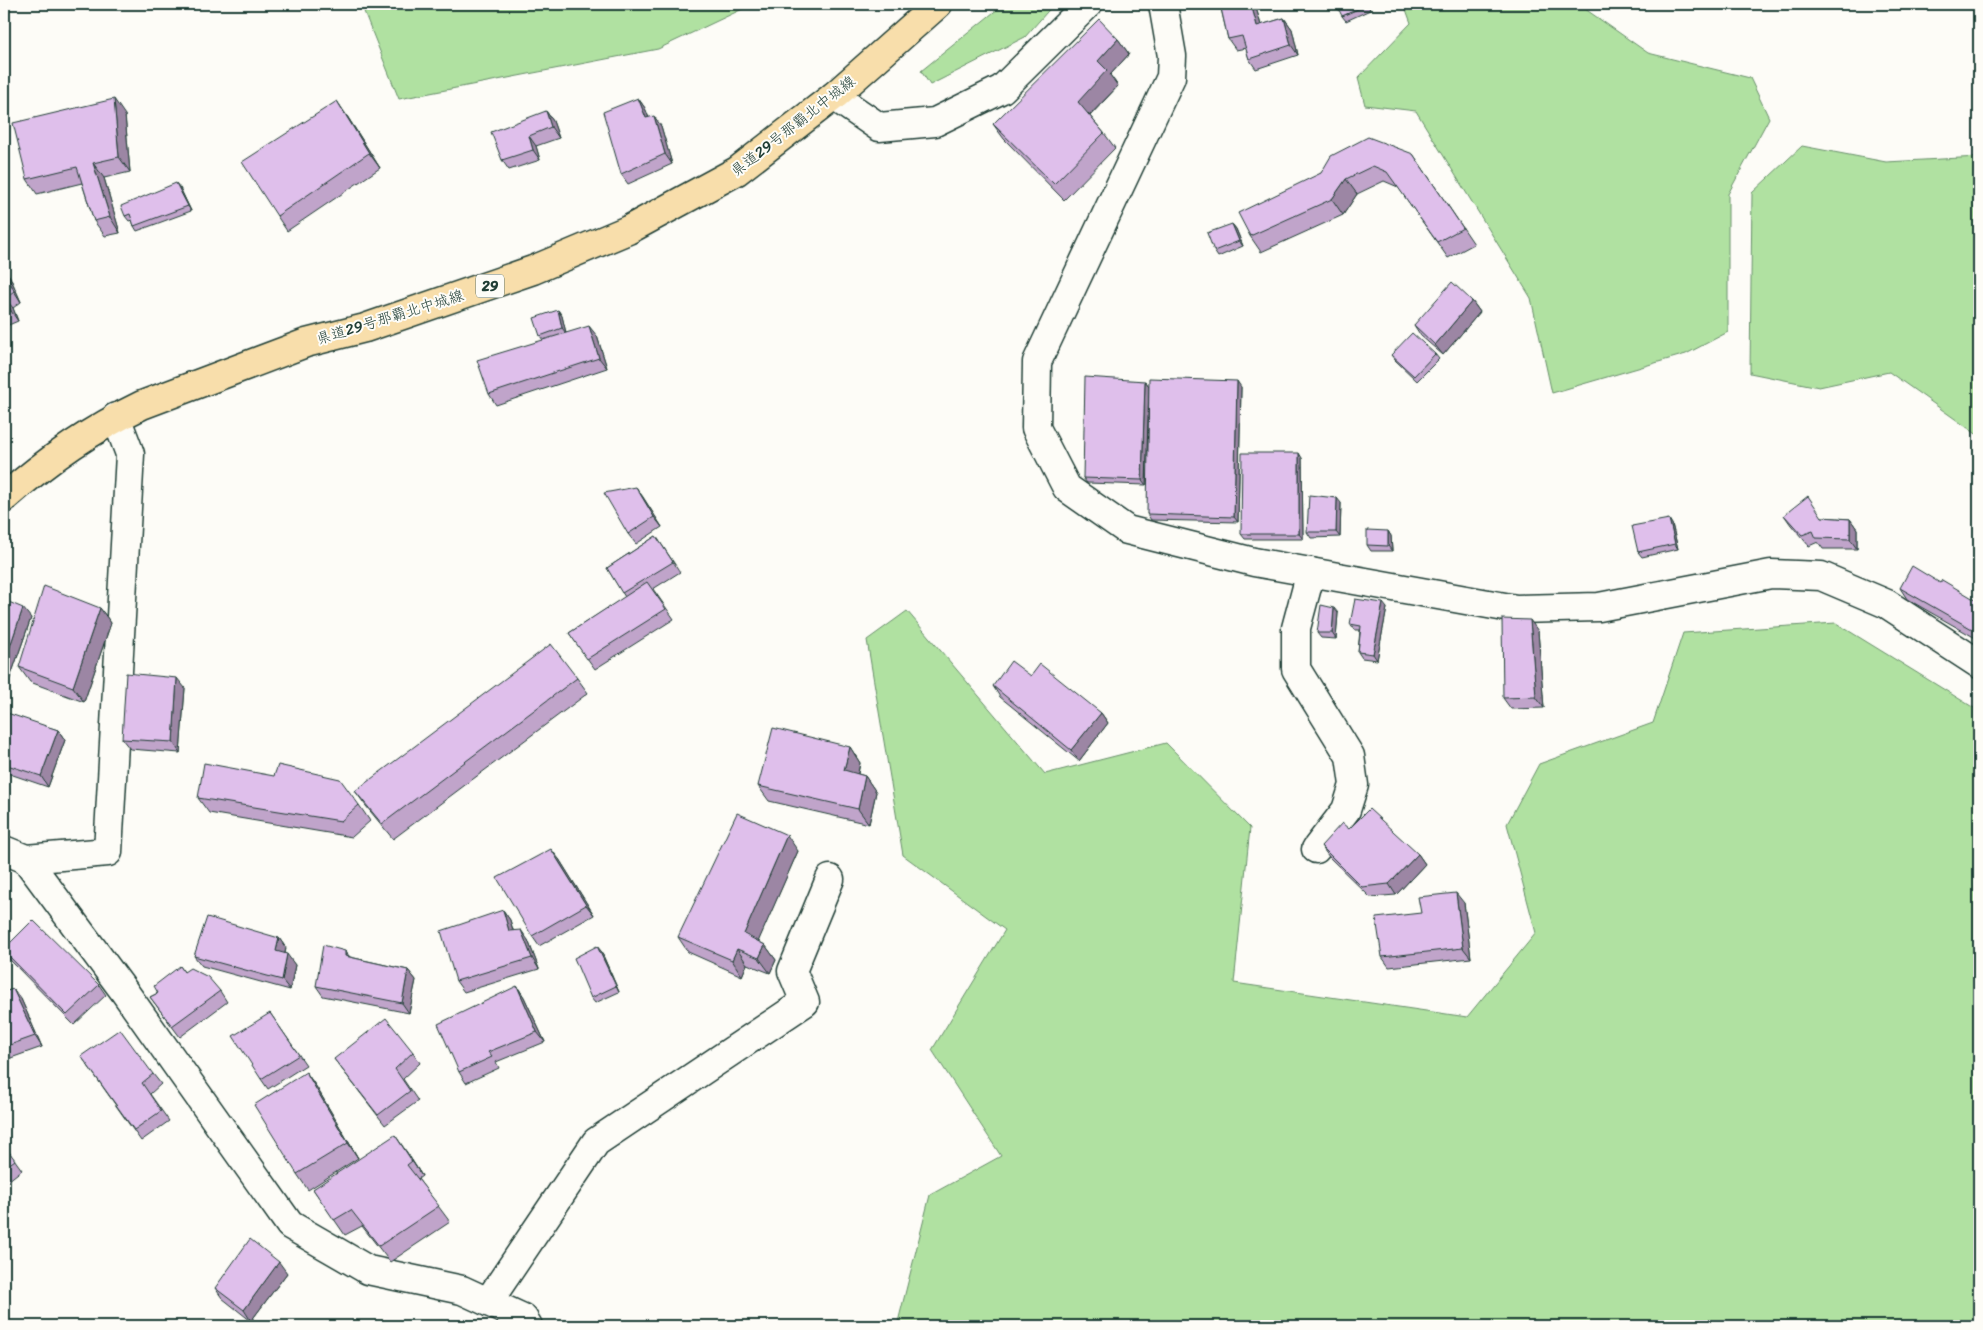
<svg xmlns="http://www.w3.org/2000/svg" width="1983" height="1330" viewBox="0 0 1983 1330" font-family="Sriracha,'Klee One',sans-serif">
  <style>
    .green { fill: #b0e1a1; stroke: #688f6a }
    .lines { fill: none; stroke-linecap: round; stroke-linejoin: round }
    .street-casing { stroke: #1f3d34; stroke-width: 31 }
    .primary-casing { stroke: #1f3d34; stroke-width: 31 }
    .street { stroke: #fdfcf7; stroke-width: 28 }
    .primary { stroke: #f8deab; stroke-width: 28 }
    .wall { fill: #c0a4ca; stroke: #1f3d34 }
    .shaded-wall { fill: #9c86a4; stroke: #1f3d34 }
    .building { fill: #dfbfeb; stroke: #1f3d34 }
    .labels { text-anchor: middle; stroke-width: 4; stroke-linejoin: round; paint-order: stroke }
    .shield { fill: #fdfcf7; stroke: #62766e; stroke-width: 1 }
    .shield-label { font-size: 14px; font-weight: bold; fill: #1f3d34 }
    .street-label { font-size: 15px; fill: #1f3d34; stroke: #fdfcf7 }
  </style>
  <rect width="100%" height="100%" fill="#fdfcf7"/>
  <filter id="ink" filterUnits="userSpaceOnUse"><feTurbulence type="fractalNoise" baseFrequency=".02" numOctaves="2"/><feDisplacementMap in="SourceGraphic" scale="10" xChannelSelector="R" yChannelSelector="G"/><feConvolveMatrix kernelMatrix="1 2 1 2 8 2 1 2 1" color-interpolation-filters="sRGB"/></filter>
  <g filter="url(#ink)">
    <g class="green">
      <polygon points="361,4 753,4 658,49 399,99"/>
      <polygon points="1004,4 1054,4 1025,37 930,85 921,71"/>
      <polygon points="1404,4 1578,4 1648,53 1750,78 1769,118 1728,194 1728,332 1686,354 1552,393 1531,298 1416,111 1365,105 1358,78 1411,23"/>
      <polygon points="1802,146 1886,162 1979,157 1979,436 1889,372 1819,387 1750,373 1752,193"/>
      <polygon points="907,611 1045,774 1166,743 1250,828 1234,983 1467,1017 1536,933 1507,824 1539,764 1653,723 1683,633 1836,623 1979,711 1979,1326 897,1326 930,1195 1001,1156 932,1050 1005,930 903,855 867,640"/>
    </g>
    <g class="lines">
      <g class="street-casing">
        <g id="street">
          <polyline points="1163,4 1172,56 1171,77 1037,362 1036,428 1067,488 1127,530 1254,562 1516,609 1599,607 1771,574 1821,576 1887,604 1979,664"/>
          <polyline points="834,96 879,127 935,122 1002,89 1088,4"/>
          <polyline points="1311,572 1296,628 1296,669 1350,756 1354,785 1346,810 1316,849"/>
          <polyline points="4,850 26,859 108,852 130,454 116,417"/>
          <polyline points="26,859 124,991 290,1225 368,1270 462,1290 523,1318 528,1326"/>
          <polyline points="488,1302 596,1142 805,1002 792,971 830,879"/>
        </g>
      </g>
      <g class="primary-casing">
        <path id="primary" d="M 4,498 C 46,461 92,429 142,405 L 306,343 L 365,328 L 533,270 L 628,230 L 737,171 L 834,96 L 938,4"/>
      </g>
      <use href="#street" class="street"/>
      <use href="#primary" class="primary"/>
    </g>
    <g class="wall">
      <polygon points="1220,4 1255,4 1261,25 1284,18 1292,29 1298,55 1256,69 1249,59 1246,48 1236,50 1228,39"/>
      <polygon points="1368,4 1370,10 1346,21 1342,16"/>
      <polygon points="1118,39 1129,54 1110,75 1118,86 1090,116 1104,133 1115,148 1064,200 1004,139 993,124"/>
      <polygon points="638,98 645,108 649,118 661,126 672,164 628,184 621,174"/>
      <polygon points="546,111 553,121 559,138 536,146 540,160 509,170 502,160"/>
      <polygon points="125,115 130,172 104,178 120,233 105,236 94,221 82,183 37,194 27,179"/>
      <polygon points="347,116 380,168 287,231 277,216"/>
      <polygon points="1413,154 1474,244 1448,258 1398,187 1384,181 1357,194 1343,215 1261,252 1250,236 1321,173"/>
      <polygon points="180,188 191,211 137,231 134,226 132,220 129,221 125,216"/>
      <polygon points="1232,224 1236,229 1243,246 1218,257 1214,251"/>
      <polygon points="4,268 10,277 21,302 13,308 18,321 4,327"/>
      <polygon points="1472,301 1480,312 1443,355 1421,336 1414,325"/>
      <polygon points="558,310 562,316 566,333 597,336 607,368 496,405 489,394 543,340 540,336"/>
      <polygon points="1435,354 1439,359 1417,381 1395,360 1391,355"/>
      <polygon points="1145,381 1149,386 1146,485 1087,483 1083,478"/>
      <polygon points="1241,387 1238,522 1151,520 1147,514"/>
      <polygon points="1302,458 1303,539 1245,539 1241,534"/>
      <polygon points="636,487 662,527 636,544 628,534"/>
      <polygon points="1341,503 1340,537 1311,538 1307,532"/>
      <polygon points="1784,515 1822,517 1850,519 1857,529 1857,549 1823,549 1818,542 1809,546 1791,525"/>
      <polygon points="1672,524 1678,549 1642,557 1638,552"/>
      <polygon points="1388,531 1391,536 1392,551 1371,551 1367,545"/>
      <polygon points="656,536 680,572 653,589 674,619 595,669 569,633 625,597 607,568"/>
      <polygon points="1940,583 1979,602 1979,640 1907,599 1900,588"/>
      <polygon points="4,600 31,618 9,681 4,679"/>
      <polygon points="100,608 111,623 84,702 30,682 19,667"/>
      <polygon points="1387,608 1377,660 1362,658 1358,652 1360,630 1354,630 1350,624"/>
      <polygon points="1338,613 1336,639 1321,638 1317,633"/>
      <polygon points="1538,631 1544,708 1511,709 1503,698"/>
      <polygon points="1031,676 1101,713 1108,723 1079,761 1000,697 993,686"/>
      <polygon points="577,678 588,693 393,839 366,806 355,791"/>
      <polygon points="185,688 180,753 130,749 122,739"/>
      <polygon points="4,714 58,730 65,740 48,787 4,772"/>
      <polygon points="850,747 860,763 858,774 865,776 876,792 869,824 769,801 758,786"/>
      <polygon points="198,798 359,805 370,821 352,837 209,813"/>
      <polygon points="1349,829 1418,854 1425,864 1396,895 1370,897 1329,857 1321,846"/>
      <polygon points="798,851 758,941 765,945 776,960 770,973 747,964 742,976 688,952 678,937"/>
      <polygon points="559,859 594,915 539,946 532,936"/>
      <polygon points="1464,903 1471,958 1389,967 1382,957"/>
      <polygon points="503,910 510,920 513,930 528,940 539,969 464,992 456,981"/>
      <polygon points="279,938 286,948 285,954 295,965 290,990 202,966 194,956"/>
      <polygon points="4,951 99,985 106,995 74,1025 10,960"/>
      <polygon points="345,951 350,957 408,970 416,980 409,1013 323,996 316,986"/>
      <polygon points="601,951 619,992 595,1003 591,998"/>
      <polygon points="180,966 184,972 220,991 227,1002 180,1037 150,997 158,993"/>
      <polygon points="517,986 524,997 545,1042 496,1062 499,1068 466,1083 459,1072"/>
      <polygon points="13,989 21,999 42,1047 8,1059 4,1054 4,992"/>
      <polygon points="270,1013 306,1065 268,1089 261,1079"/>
      <polygon points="413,1052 420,1063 403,1079 418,1101 385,1125 334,1059"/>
      <polygon points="81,1056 153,1074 161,1084 150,1094 169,1121 141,1141"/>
      <polygon points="306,1072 317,1088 358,1158 308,1190 297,1174"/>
      <polygon points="4,1145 22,1170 4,1184"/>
      <polygon points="406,1151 422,1176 418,1179 450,1222 390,1262 362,1226 345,1235 313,1189"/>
      <polygon points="287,1273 251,1321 222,1298 215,1288"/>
    </g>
    <g class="shaded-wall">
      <polygon points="1251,4 1255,4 1264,36 1257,26"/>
      <polygon points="1284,18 1292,29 1298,55 1291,45"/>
      <polygon points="1118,39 1129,54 1110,75 1118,86 1088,117 1078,102 1098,61"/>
      <polygon points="638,98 645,108 653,129 646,118"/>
      <polygon points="114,99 125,115 130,172 119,157"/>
      <polygon points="337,101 347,116 380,168 369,153"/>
      <polygon points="546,111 553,121 559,138 551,127"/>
      <polygon points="654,116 661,126 672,164 665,154"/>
      <polygon points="529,136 536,146 540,160 533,150"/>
      <polygon points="93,163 104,178 120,233 110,217"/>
      <polygon points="1346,179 1357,194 1343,215 1332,199"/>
      <polygon points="176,183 180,188 191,211 188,206"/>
      <polygon points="1232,224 1236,229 1243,246 1239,241"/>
      <polygon points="4,268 10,277 21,302 14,291"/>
      <polygon points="5,298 13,308 18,321 11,311"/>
      <polygon points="1472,301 1480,312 1443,355 1435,345"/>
      <polygon points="558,310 562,316 566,333 562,328"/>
      <polygon points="589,326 597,336 607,368 599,358"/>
      <polygon points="1145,381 1149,386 1146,485 1142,480"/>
      <polygon points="1237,381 1241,387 1238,522 1234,517"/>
      <polygon points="1299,453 1302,458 1303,539 1299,534"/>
      <polygon points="636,487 643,497 662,527 654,517"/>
      <polygon points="1337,498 1341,503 1340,537 1336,532"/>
      <polygon points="1669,519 1672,524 1678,549 1675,544"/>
      <polygon points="1850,519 1857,529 1857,549 1850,539"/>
      <polygon points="1388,531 1391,536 1392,551 1388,546"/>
      <polygon points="1383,603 1387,608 1377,660 1373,654"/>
      <polygon points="23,608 31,618 9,681 4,673 4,664"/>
      <polygon points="100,608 111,623 84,702 73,687"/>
      <polygon points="1334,608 1338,613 1336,639 1332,633"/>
      <polygon points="1530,620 1538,631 1544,708 1536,697"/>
      <polygon points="177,678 185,688 180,753 173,742"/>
      <polygon points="1101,713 1108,723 1079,761 1071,750"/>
      <polygon points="58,730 65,740 48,787 41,776"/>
      <polygon points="850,747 860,763 855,786 844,770"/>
      <polygon points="865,776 876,792 869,824 858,809"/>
      <polygon points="787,835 798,851 755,949 744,934"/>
      <polygon points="551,849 559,859 594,915 586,905"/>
      <polygon points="1418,854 1425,864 1396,895 1389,884"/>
      <polygon points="1456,893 1464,903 1471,958 1463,948"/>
      <polygon points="503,910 510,920 516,941 509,931"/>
      <polygon points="521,930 528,940 539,969 532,958"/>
      <polygon points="279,938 286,948 283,962 276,951"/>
      <polygon points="765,945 776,960 770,973 759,958"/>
      <polygon points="597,946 601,951 619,992 616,986"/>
      <polygon points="737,949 747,964 742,976 732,960"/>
      <polygon points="345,951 352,961 345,956"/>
      <polygon points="287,954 295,965 290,990 282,980"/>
      <polygon points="408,970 416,980 409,1013 402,1003"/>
      <polygon points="517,986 524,997 545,1042 537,1032"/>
      <polygon points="13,989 21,999 42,1047 35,1036"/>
      <polygon points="306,1072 317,1088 358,1158 348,1143"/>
      <polygon points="395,1135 406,1151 422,1176 412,1161"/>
      <polygon points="279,1262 287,1273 251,1321 244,1310"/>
    </g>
    <g class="building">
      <polygon points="1220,4 1251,4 1257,26 1284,18 1291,45 1249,59 1242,36 1228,39"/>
      <polygon points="1336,4 1366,4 1367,5 1342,16"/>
      <polygon points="1099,19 1118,39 1098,61 1107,70 1078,102 1104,133 1054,184 993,124"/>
      <polygon points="638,98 646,118 654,116 665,154 621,174 603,112"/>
      <polygon points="114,99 119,157 93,163 110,217 94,221 77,167 27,179 13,123"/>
      <polygon points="337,101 369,153 277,216 242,162"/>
      <polygon points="546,111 551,127 529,136 533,150 502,160 491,132"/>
      <polygon points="1368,137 1413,154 1463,228 1437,242 1387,172 1373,166 1346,179 1332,199 1250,236 1238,213 1321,173 1331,156"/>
      <polygon points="176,183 188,206 134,226 130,214 125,216 121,206"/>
      <polygon points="1232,224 1239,241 1214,251 1207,233"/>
      <polygon points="4,269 14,291 5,298 11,311 4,314"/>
      <polygon points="1452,282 1472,301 1435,345 1414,325"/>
      <polygon points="558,310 562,328 540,336 534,318"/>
      <polygon points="589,326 599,358 489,394 477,360"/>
      <polygon points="1412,333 1435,354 1414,376 1391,355"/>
      <polygon points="1085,377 1145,381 1142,480 1083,478"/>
      <polygon points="1149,378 1237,381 1234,517 1147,514"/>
      <polygon points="1242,453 1299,453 1299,534 1241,534"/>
      <polygon points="636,487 654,517 628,534 604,493"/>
      <polygon points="1309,495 1337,498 1336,532 1307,532"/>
      <polygon points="1808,496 1822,517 1850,519 1850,539 1816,538 1813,531 1802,535 1784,515"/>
      <polygon points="1669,519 1675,544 1638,552 1632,526"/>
      <polygon points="1367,530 1388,531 1388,546 1367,545"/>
      <polygon points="656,536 673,562 622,593 607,568"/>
      <polygon points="1912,566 1940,583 1942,580 1979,602 1979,633 1900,588"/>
      <polygon points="647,582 666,609 587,659 569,633"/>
      <polygon points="44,586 100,608 73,687 19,667"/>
      <polygon points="1355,599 1383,603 1373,654 1358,652 1361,626 1350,624"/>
      <polygon points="4,600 23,608 4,664"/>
      <polygon points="1321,605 1334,608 1332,633 1317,633"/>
      <polygon points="1502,619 1530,620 1536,697 1503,698"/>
      <polygon points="551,644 577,678 382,824 355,791"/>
      <polygon points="1011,661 1031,676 1040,664 1101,713 1071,750 993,686"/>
      <polygon points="126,673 177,678 173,742 122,739"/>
      <polygon points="4,712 58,730 41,776 4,764"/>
      <polygon points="773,728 850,747 844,770 865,776 858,809 758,786"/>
      <polygon points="204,763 274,776 278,765 340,779 359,805 341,821 198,798"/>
      <polygon points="1369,809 1418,854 1389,884 1362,887 1321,846 1342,823 1349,829"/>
      <polygon points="737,813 787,835 744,934 765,945 759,958 737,949 732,960 678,937"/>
      <polygon points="551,849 586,905 532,936 497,878"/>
      <polygon points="1456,893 1463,948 1382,957 1376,918 1421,913 1418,897"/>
      <polygon points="503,910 509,931 521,930 532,958 456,981 441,931"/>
      <polygon points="207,917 279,938 276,951 287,954 282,980 194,956"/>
      <polygon points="33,920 99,985 67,1015 4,951 4,949"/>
      <polygon points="323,945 345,951 345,956 408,970 402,1003 316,986"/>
      <polygon points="597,946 616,986 591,998 574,958"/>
      <polygon points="180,966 184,972 190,968 208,977 220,991 172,1026 150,997 158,993 154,986"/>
      <polygon points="517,986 537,1032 488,1052 492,1057 459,1072 438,1024"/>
      <polygon points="13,989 35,1036 4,1047 4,992"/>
      <polygon points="270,1013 299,1055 261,1079 233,1036"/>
      <polygon points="386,1018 413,1052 395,1069 410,1091 378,1115 334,1059"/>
      <polygon points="120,1029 153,1074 142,1083 161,1111 134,1130 81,1056"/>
      <polygon points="306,1072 348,1143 297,1174 254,1105"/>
      <polygon points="395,1135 412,1161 407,1165 439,1206 379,1246 351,1210 334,1220 313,1189"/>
      <polygon points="4,1145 15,1160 4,1168"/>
      <polygon points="250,1239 279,1262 244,1310 215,1288"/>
    </g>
  </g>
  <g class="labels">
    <rect class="shield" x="476" y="274.5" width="28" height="23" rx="4"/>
    <g class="shield-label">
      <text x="490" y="291">29</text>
    </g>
    <g class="street-label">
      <text transform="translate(793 126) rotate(-38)" y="5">県道29号那覇北中城線</text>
      <text transform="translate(390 317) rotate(-17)" y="5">県道29号那覇北中城線</text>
    </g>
  </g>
  <rect width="1983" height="1330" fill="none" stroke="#fdfcf7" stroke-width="20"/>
  <rect x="10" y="10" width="1963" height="1310" fill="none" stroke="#1f3d34" stroke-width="2" filter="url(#ink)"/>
</svg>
